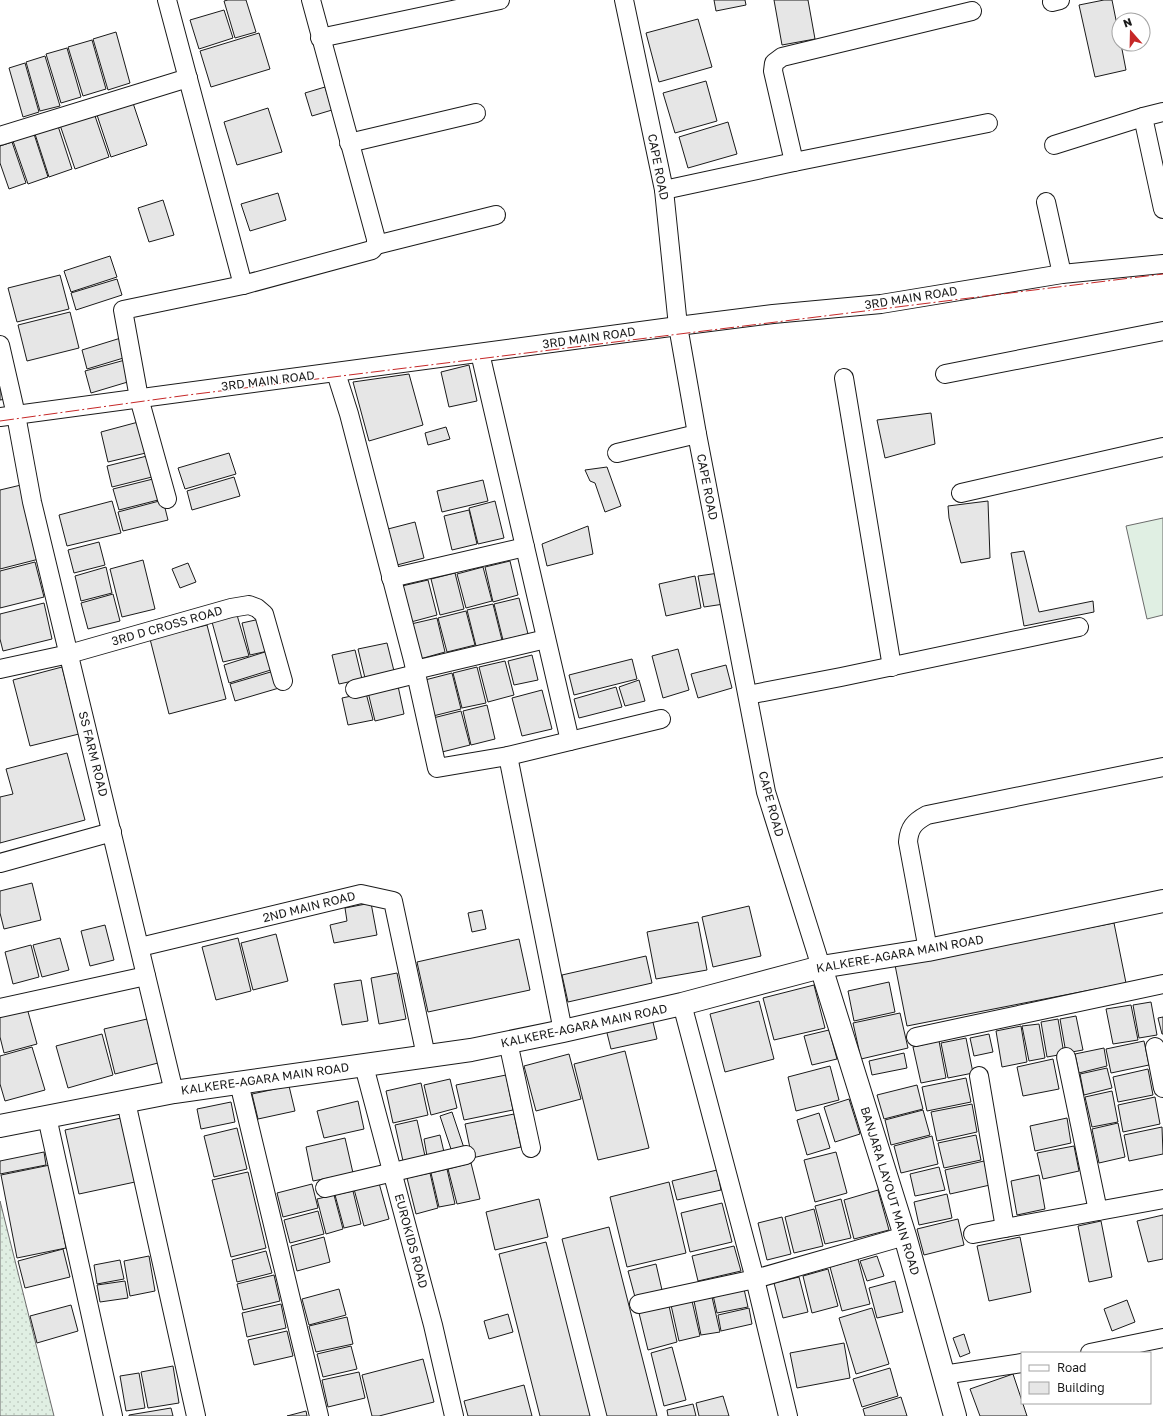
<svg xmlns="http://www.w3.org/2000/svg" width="1163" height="1416" viewBox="0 0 1163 1416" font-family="'Golos Text',sans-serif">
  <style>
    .grass { fill: url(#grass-dots); stroke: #6a6a6a }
    .pitch { fill: #e0efe3; stroke: #6a6a6a }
    .building { fill: #e6e6e6; stroke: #1a1a1a }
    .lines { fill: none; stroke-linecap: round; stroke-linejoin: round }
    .street-casing { stroke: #1a1a1a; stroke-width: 20 }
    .secondary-casing { stroke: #1a1a1a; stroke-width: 24 }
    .street { stroke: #fff; stroke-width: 18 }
    .secondary { stroke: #fff; stroke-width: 22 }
    .power { stroke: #c62828; stroke-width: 1; stroke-dasharray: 14 3 2 3; stroke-linecap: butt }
    .labels { text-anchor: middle; stroke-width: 3; stroke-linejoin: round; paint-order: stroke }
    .street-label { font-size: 12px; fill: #1a1a1a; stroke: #fff }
  </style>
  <defs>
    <pattern id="grass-dots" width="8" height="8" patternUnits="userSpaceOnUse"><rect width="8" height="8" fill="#e0efe3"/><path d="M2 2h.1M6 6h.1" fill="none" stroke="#c0ccc2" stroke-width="1.8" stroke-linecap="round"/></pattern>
  </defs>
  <rect width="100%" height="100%" fill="#fff"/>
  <polygon class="grass" points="0,1201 54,1416 0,1416"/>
  <polygon class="pitch" points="1163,518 1163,615 1147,619 1126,526"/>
  <g class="building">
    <polygon points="228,0 246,0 256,32 235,38 224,1"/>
    <polygon points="714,0 745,0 746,5 716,11"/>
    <polygon points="774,0 808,0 815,39 782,45"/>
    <polygon points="1104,0 1112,0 1119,35 1119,44 1121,44 1126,70 1095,77 1079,5"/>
    <polygon points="224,10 233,38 199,49 190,20"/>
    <polygon points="698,19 712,67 659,82 646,33"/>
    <polygon points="116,32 130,83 108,90 93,39"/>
    <polygon points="259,33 270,69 211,87 200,51"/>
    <polygon points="92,40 106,89 83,96 68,47"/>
    <polygon points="67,48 81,97 61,103 46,54"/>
    <polygon points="45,56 60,106 40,111 26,62"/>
    <polygon points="25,63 39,112 23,117 9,68"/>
    <polygon points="706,81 717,121 675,133 663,93"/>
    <polygon points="325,87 332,110 312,116 305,93"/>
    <polygon points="132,100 147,145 111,157 96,112"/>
    <polygon points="268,108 282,152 237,165 224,122"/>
    <polygon points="94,113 109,157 75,169 60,125"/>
    <polygon points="728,122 737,154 688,168 679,137"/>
    <polygon points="58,126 72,169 49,177 35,134"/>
    <polygon points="34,134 48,177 28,184 13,141"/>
    <polygon points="12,142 26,183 9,189 0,163 0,146"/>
    <polygon points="278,193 286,220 250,231 241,204"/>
    <polygon points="163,200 174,235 149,242 138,208"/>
    <polygon points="110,256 117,277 71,292 64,271"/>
    <polygon points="60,275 69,309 17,322 8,288"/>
    <polygon points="117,279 122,295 76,310 71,293"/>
    <polygon points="70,312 79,348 27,361 18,325"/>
    <polygon points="124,337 130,356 87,369 82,350"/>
    <polygon points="125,360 131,381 91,393 85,371"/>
    <polygon points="469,365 477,401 449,407 441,372"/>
    <polygon points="409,374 423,425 369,441 353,382"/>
    <polygon points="0,376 6,399 0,400"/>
    <polygon points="931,413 935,444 885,458 877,420"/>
    <polygon points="142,421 150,452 108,462 101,432"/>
    <polygon points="446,427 450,439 428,445 425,433"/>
    <polygon points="229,453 236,474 185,489 178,468"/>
    <polygon points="151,455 156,476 112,487 107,466"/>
    <polygon points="607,467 621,506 605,512 595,483 590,481 585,470"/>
    <polygon points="234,477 240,496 192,510 187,491"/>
    <polygon points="157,478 162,499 119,510 113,489"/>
    <polygon points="483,480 488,501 442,512 437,491"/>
    <polygon points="21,485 39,559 0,569 0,490"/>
    <polygon points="163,500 168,520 123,531 118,512"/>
    <polygon points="112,501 121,533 67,546 59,515"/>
    <polygon points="495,501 504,538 478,544 469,508"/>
    <polygon points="988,501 990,558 961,563 949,518 948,506"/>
    <polygon points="469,510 477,544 452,550 444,516"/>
    <polygon points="415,522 424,558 397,565 388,529"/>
    <polygon points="588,526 593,554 547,566 542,544"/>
    <polygon points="99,542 105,565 74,573 68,550"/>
    <polygon points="1024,551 1039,612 1093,601 1094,612 1024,626 1011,553"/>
    <polygon points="143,560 155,609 122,617 110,569"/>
    <polygon points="510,561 518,595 493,602 485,567"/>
    <polygon points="35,562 44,597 0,608 0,571"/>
    <polygon points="188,563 196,582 180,588 172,569"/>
    <polygon points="106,567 112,593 81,601 75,576"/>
    <polygon points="483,567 492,601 466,608 457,574"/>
    <polygon points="455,573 464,609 440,615 431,579"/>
    <polygon points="719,573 724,604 704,607 698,576"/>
    <polygon points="695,576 701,608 666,616 659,584"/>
    <polygon points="428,580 437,615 411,622 402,586"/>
    <polygon points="113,594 120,621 88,629 81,603"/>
    <polygon points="519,598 528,634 503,640 494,604"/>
    <polygon points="44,603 52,639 3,651 0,639 0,614"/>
    <polygon points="493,604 502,640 476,646 467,610"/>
    <polygon points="466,611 475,645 447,652 438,618"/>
    <polygon points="237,615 249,656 223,662 212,622"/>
    <polygon points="437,618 445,652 420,659 411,624"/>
    <polygon points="260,619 268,651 250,655 242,623"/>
    <polygon points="207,625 226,699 169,714 150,639"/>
    <polygon points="387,643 394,671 365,678 358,649"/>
    <polygon points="678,649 689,690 663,698 652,656"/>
    <polygon points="355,650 362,679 339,684 332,655"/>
    <polygon points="268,651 274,669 229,683 224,665"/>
    <polygon points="532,655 538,680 514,685 508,661"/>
    <polygon points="632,659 637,679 574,695 569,675"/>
    <polygon points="505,661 514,695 488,702 479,667"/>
    <polygon points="726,665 732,688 698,698 691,674"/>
    <polygon points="62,667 79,734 30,746 13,680"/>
    <polygon points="477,667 486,703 462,708 453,673"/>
    <polygon points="274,671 279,688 235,701 230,684"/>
    <polygon points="452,673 461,709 433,716 425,680"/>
    <polygon points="639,680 645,701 625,706 619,687"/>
    <polygon points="398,686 404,714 375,721 368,692"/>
    <polygon points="616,687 622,707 579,718 574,699"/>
    <polygon points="542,690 552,729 522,736 512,698"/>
    <polygon points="366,693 373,720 348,725 342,698"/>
    <polygon points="487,705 495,739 471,745 463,711"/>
    <polygon points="461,711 470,745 442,752 433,718"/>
    <polygon points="67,753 85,820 0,843 0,797 13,794 6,769"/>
    <polygon points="32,883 41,920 4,929 0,913 0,891"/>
    <polygon points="371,903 377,935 334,943 330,925 347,921 345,908"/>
    <polygon points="749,906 761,956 713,967 702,917"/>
    <polygon points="482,910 486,929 472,932 468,913"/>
    <polygon points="698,922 707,970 656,979 647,932"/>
    <polygon points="1114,923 1126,983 907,1026 895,965"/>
    <polygon points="105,925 114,960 90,966 81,931"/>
    <polygon points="276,934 288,981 253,990 241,943"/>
    <polygon points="60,938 69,970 42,977 33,945"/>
    <polygon points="238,938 251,991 216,1000 202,947"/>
    <polygon points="519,939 530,990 428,1012 417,962"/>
    <polygon points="31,945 39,977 13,984 5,952"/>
    <polygon points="646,956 652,983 568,1002 562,975"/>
    <polygon points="397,973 406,1019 379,1024 371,978"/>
    <polygon points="361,980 368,1021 342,1025 334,984"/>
    <polygon points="889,982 895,1012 854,1021 848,991"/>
    <polygon points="814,985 825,1028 774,1040 763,998"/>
    <polygon points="759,1001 774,1059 725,1072 710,1014"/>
    <polygon points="1151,1002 1157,1035 1139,1038 1133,1005"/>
    <polygon points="1131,1005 1138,1040 1113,1044 1106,1009"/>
    <polygon points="27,1008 37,1044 4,1053 0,1037 0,1016"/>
    <polygon points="900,1013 908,1048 861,1059 853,1023"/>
    <polygon points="1076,1016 1083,1050 1066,1053 1060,1019"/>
    <polygon points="1163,1017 1163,1034 1162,1034 1158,1018"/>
    <polygon points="652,1018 657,1039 611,1049 606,1029"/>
    <polygon points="147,1019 158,1063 115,1074 104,1029"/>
    <polygon points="1058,1019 1064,1054 1047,1057 1041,1022"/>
    <polygon points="1039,1024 1045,1058 1029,1061 1022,1026"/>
    <polygon points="1021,1026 1027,1062 1002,1067 996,1031"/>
    <polygon points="829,1030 837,1059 812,1065 804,1036"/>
    <polygon points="102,1034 113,1075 68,1088 56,1046"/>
    <polygon points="989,1034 993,1052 974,1056 970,1038"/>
    <polygon points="966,1038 973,1073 948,1078 941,1043"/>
    <polygon points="939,1041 946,1078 921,1083 913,1047"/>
    <polygon points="1144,1041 1149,1065 1111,1073 1106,1049"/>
    <polygon points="32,1047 45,1090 5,1101 0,1084 0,1056"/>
    <polygon points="1104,1048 1107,1066 1079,1073 1075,1054"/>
    <polygon points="625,1051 649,1148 598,1160 574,1064"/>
    <polygon points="904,1053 907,1068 872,1075 869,1061"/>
    <polygon points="569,1054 581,1099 536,1111 524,1066"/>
    <polygon points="1053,1059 1059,1089 1023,1096 1017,1067"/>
    <polygon points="830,1066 839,1100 796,1111 788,1077"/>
    <polygon points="1107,1068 1112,1088 1084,1095 1080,1074"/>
    <polygon points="1148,1069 1153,1095 1118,1102 1113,1077"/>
    <polygon points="506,1075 513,1110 464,1120 456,1085"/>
    <polygon points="966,1078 971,1102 927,1111 922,1087"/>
    <polygon points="450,1079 457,1108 431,1115 424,1085"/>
    <polygon points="421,1083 428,1115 393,1123 386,1091"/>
    <polygon points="917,1085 923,1109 884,1119 877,1095"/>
    <polygon points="289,1086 295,1111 258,1119 252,1094"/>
    <polygon points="1112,1091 1118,1122 1092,1127 1085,1097"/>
    <polygon points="1155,1097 1160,1124 1123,1132 1118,1105"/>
    <polygon points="849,1099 860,1134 835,1142 824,1107"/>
    <polygon points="358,1101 364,1129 324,1138 317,1111"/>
    <polygon points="231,1102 235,1122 201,1129 197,1109"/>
    <polygon points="972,1104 977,1132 937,1141 931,1112"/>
    <polygon points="923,1110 930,1135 891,1145 885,1120"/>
    <polygon points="452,1112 464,1148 452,1152 440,1116"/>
    <polygon points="819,1113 830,1148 807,1155 797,1120"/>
    <polygon points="514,1114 521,1147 472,1158 465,1124"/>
    <polygon points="121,1118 135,1182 79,1194 65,1130"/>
    <polygon points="1067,1118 1071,1143 1035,1151 1030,1126"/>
    <polygon points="417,1120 425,1156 403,1161 395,1125"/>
    <polygon points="1118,1123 1125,1157 1099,1163 1092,1129"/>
    <polygon points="1162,1127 1163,1154 1129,1161 1124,1135"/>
    <polygon points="237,1128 247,1169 214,1177 204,1136"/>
    <polygon points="440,1135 444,1152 427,1156 424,1139"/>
    <polygon points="976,1135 981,1160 944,1168 938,1143"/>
    <polygon points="932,1136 938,1164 901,1173 894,1146"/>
    <polygon points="345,1138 353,1173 313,1181 306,1147"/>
    <polygon points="1074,1146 1079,1171 1043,1179 1037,1153"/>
    <polygon points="44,1152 46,1165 0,1174 0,1161"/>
    <polygon points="836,1152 847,1193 815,1202 804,1160"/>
    <polygon points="984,1161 990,1185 950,1194 945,1170"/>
    <polygon points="471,1163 480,1199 457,1204 448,1169"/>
    <polygon points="50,1165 66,1248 17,1258 1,1175"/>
    <polygon points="939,1167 945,1190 915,1196 910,1174"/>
    <polygon points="447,1169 455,1204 439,1207 431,1173"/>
    <polygon points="717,1170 721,1190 677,1200 672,1181"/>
    <polygon points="248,1172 266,1248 231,1257 212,1180"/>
    <polygon points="430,1173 438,1208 416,1214 407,1178"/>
    <polygon points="1039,1175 1045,1209 1017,1215 1011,1181"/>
    <polygon points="669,1182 686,1253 627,1267 610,1197"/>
    <polygon points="379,1183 389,1219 364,1226 354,1189"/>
    <polygon points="312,1184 318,1208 283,1217 277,1193"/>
    <polygon points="878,1190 889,1230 854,1239 844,1200"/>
    <polygon points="353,1191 361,1224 344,1228 335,1195"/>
    <polygon points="947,1194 952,1218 919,1225 914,1202"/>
    <polygon points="334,1195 343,1229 326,1234 317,1199"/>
    <polygon points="539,1199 548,1237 495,1250 486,1212"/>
    <polygon points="841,1199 851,1238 825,1244 815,1206"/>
    <polygon points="722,1203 732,1242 690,1252 681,1213"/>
    <polygon points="814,1209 823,1246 794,1253 785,1217"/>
    <polygon points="318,1211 324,1234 290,1243 284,1220"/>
    <polygon points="1163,1215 1163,1259 1148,1262 1137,1221"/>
    <polygon points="782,1217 791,1254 767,1260 758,1223"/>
    <polygon points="958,1219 964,1245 924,1255 917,1229"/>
    <polygon points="1101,1221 1112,1277 1089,1282 1078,1226"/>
    <polygon points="609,1227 657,1416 607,1416 562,1239"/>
    <polygon points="324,1237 330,1262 297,1271 291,1246"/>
    <polygon points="1020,1237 1031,1292 989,1301 977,1246"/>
    <polygon points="546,1242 590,1416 540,1416 499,1254"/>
    <polygon points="734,1246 741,1271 698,1281 692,1256"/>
    <polygon points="63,1249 70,1277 25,1288 18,1261"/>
    <polygon points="266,1251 272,1273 237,1282 232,1260"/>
    <polygon points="149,1256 155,1291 130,1296 124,1261"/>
    <polygon points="877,1256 884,1276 867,1281 860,1261"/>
    <polygon points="858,1259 870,1304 842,1311 830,1267"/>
    <polygon points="120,1260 124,1279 97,1284 94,1265"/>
    <polygon points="656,1264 662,1290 635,1297 628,1271"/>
    <polygon points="828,1269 838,1306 812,1313 803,1276"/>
    <polygon points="274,1275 280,1301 243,1310 237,1284"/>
    <polygon points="799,1277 808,1312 783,1318 774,1283"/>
    <polygon points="125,1281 128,1298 100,1302 97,1285"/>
    <polygon points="895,1281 903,1312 877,1318 869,1288"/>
    <polygon points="339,1289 346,1315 309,1325 302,1299"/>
    <polygon points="744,1289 748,1307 717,1313 713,1295"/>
    <polygon points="712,1297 720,1332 701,1335 694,1301"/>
    <polygon points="1127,1300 1135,1322 1112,1331 1104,1309"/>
    <polygon points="692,1301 700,1336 679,1341 671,1305"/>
    <polygon points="281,1304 286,1328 247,1337 242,1313"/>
    <polygon points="71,1305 78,1331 37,1343 30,1316"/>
    <polygon points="669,1306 677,1342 648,1350 639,1313"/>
    <polygon points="749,1308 752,1324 721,1331 718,1315"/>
    <polygon points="872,1308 889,1364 856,1374 839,1318"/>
    <polygon points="508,1314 513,1332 489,1339 484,1321"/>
    <polygon points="347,1317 353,1344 316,1352 309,1326"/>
    <polygon points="287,1331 293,1356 254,1365 248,1340"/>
    <polygon points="964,1334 970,1353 960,1357 953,1338"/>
    <polygon points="844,1343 850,1378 797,1388 790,1353"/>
    <polygon points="351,1346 357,1369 323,1377 317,1354"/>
    <polygon points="672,1347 686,1400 664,1406 651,1353"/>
    <polygon points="423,1359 434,1402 379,1416 372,1416 362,1375"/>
    <polygon points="173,1366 179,1403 148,1408 141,1372"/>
    <polygon points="890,1368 898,1396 862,1407 853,1379"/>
    <polygon points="359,1372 365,1398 328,1407 322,1380"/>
    <polygon points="139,1373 145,1408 126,1411 120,1376"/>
    <polygon points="1013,1374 1027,1416 980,1416 970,1389"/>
    <polygon points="524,1385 532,1416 468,1416 464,1401"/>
    <polygon points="723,1396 729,1416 699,1416 696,1403"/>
    <polygon points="901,1397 907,1416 865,1416 863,1409"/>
    <polygon points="693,1404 696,1416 668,1416 667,1410"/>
    <polygon points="171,1408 173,1416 129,1416 129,1415"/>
    <polygon points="306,1411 307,1416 287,1416"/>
  </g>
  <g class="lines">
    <g class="street-casing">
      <g id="street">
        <polyline points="167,0 243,285"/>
        <polyline points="624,0 664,190 678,326 697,434 766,792 821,967"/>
        <polyline points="1052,2 1060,0"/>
        <polyline points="320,38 500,0"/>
        <polyline points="1163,112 1143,117 1163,209"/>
        <polyline points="0,136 188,78"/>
        <polyline points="349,143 476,113"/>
        <polyline points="1054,145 1143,117"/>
        <polyline points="794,162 988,123"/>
        <polyline points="664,190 794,162 773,71 774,63 782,57 972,11"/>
        <polyline points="1046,202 1062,274"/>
        <polyline points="376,245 496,215"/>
        <polyline points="0,345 16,415 32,502 174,1092"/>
        <polyline points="480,353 570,741"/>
        <polyline points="336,373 349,414 413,660 437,768 508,756"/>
        <polyline points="945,374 1163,331"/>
        <polyline points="844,378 892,667"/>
        <polyline points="0,417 678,326 773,314 881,304 1062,274 1163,264"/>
        <polyline points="617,453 697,434"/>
        <polyline points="961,493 1163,447"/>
        <polyline points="167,499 139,398 123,310 243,285 372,250 376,245 376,239 311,0"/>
        <polyline points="391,578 525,547"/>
        <polyline points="0,669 69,654 231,608 249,605 257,608 264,614 283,681"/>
        <polyline points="415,670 546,639"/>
        <polyline points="355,689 416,674"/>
        <polyline points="748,695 841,677 1079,627"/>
        <polyline points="0,863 112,832"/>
        <polyline points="140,947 361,894 393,901 426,1056"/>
        <path d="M 928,950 L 908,842 C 909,828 914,822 927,815 L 1163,767"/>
        <polyline points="682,1004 755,1279 788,1416"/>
        <polyline points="0,1008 146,976"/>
        <polyline points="563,1031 508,756 661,719"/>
        <polyline points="916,1037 1163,984"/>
        <polyline points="508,1042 531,1148"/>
        <polyline points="1155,1047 1163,1088"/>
        <polyline points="1066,1057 1098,1211"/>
        <polyline points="364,1066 433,1325 454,1416"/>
        <polyline points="979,1076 1005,1228 1163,1199"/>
        <polyline points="239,1083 319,1416"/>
        <polyline points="126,1102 196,1416"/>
        <polyline points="47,1117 113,1416"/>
        <polyline points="325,1188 466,1155"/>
        <polyline points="973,1234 1005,1228"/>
        <polyline points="639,1304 755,1279 905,1236"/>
        <polyline points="1090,1353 1163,1338"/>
        <polyline points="943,1375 1022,1363"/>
      </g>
    </g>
    <g class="secondary-casing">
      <g id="secondary">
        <polyline points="821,967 905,1236 955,1416"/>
        <polyline points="0,1126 174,1092 471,1050 563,1031 682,1004 821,967 928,950 1163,901"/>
      </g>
    </g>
    <use href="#street" class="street"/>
    <use href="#secondary" class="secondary"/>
    <polyline class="power" points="0,421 188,395 1163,274"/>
  </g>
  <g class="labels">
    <g class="street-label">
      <text transform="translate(658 167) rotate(79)" y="4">CAPE ROAD</text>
      <text transform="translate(911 298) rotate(-9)" y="4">3RD MAIN ROAD</text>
      <text transform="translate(589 338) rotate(-8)" y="4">3RD MAIN ROAD</text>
      <text transform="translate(268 381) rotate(-7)" y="4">3RD MAIN ROAD</text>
      <text transform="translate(707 487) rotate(79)" y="4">CAPE ROAD</text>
      <text transform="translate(167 626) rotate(-16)" y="4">3RD D CROSS ROAD</text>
      <text transform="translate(93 754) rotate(76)" y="4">SS FARM ROAD</text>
      <text transform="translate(771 804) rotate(75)" y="4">CAPE ROAD</text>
      <text transform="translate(309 907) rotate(-14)" y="4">2ND MAIN ROAD</text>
      <text transform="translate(900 954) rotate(-10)" y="4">KALKERE-AGARA MAIN ROAD</text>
      <text transform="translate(584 1026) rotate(-12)" y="4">KALKERE-AGARA MAIN ROAD</text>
      <text transform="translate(265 1079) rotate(-8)" y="4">KALKERE-AGARA MAIN ROAD</text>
      <text transform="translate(890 1191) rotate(73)" y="4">BANJARA LAYOUT MAIN ROAD</text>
      <text transform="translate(411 1241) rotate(75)" y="4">EUROKIDS ROAD</text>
    </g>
  </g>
  <rect x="1021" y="1352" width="130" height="52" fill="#ffffff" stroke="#a3a3a3"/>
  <rect x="1029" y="1365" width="20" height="6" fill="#ffffff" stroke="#a3a3a3"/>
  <text x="1057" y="1372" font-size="12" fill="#1a1a1a">Road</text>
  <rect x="1029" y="1382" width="20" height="12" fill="#e6e6e6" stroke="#a3a3a3"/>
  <text x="1057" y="1392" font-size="12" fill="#1a1a1a">Building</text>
  <g transform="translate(1131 32) rotate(340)"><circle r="19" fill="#ffffff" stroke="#a3a3a3"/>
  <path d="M0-3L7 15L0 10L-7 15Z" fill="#c62828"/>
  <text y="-6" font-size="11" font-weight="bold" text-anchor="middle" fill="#1a1a1a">N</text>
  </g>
</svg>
